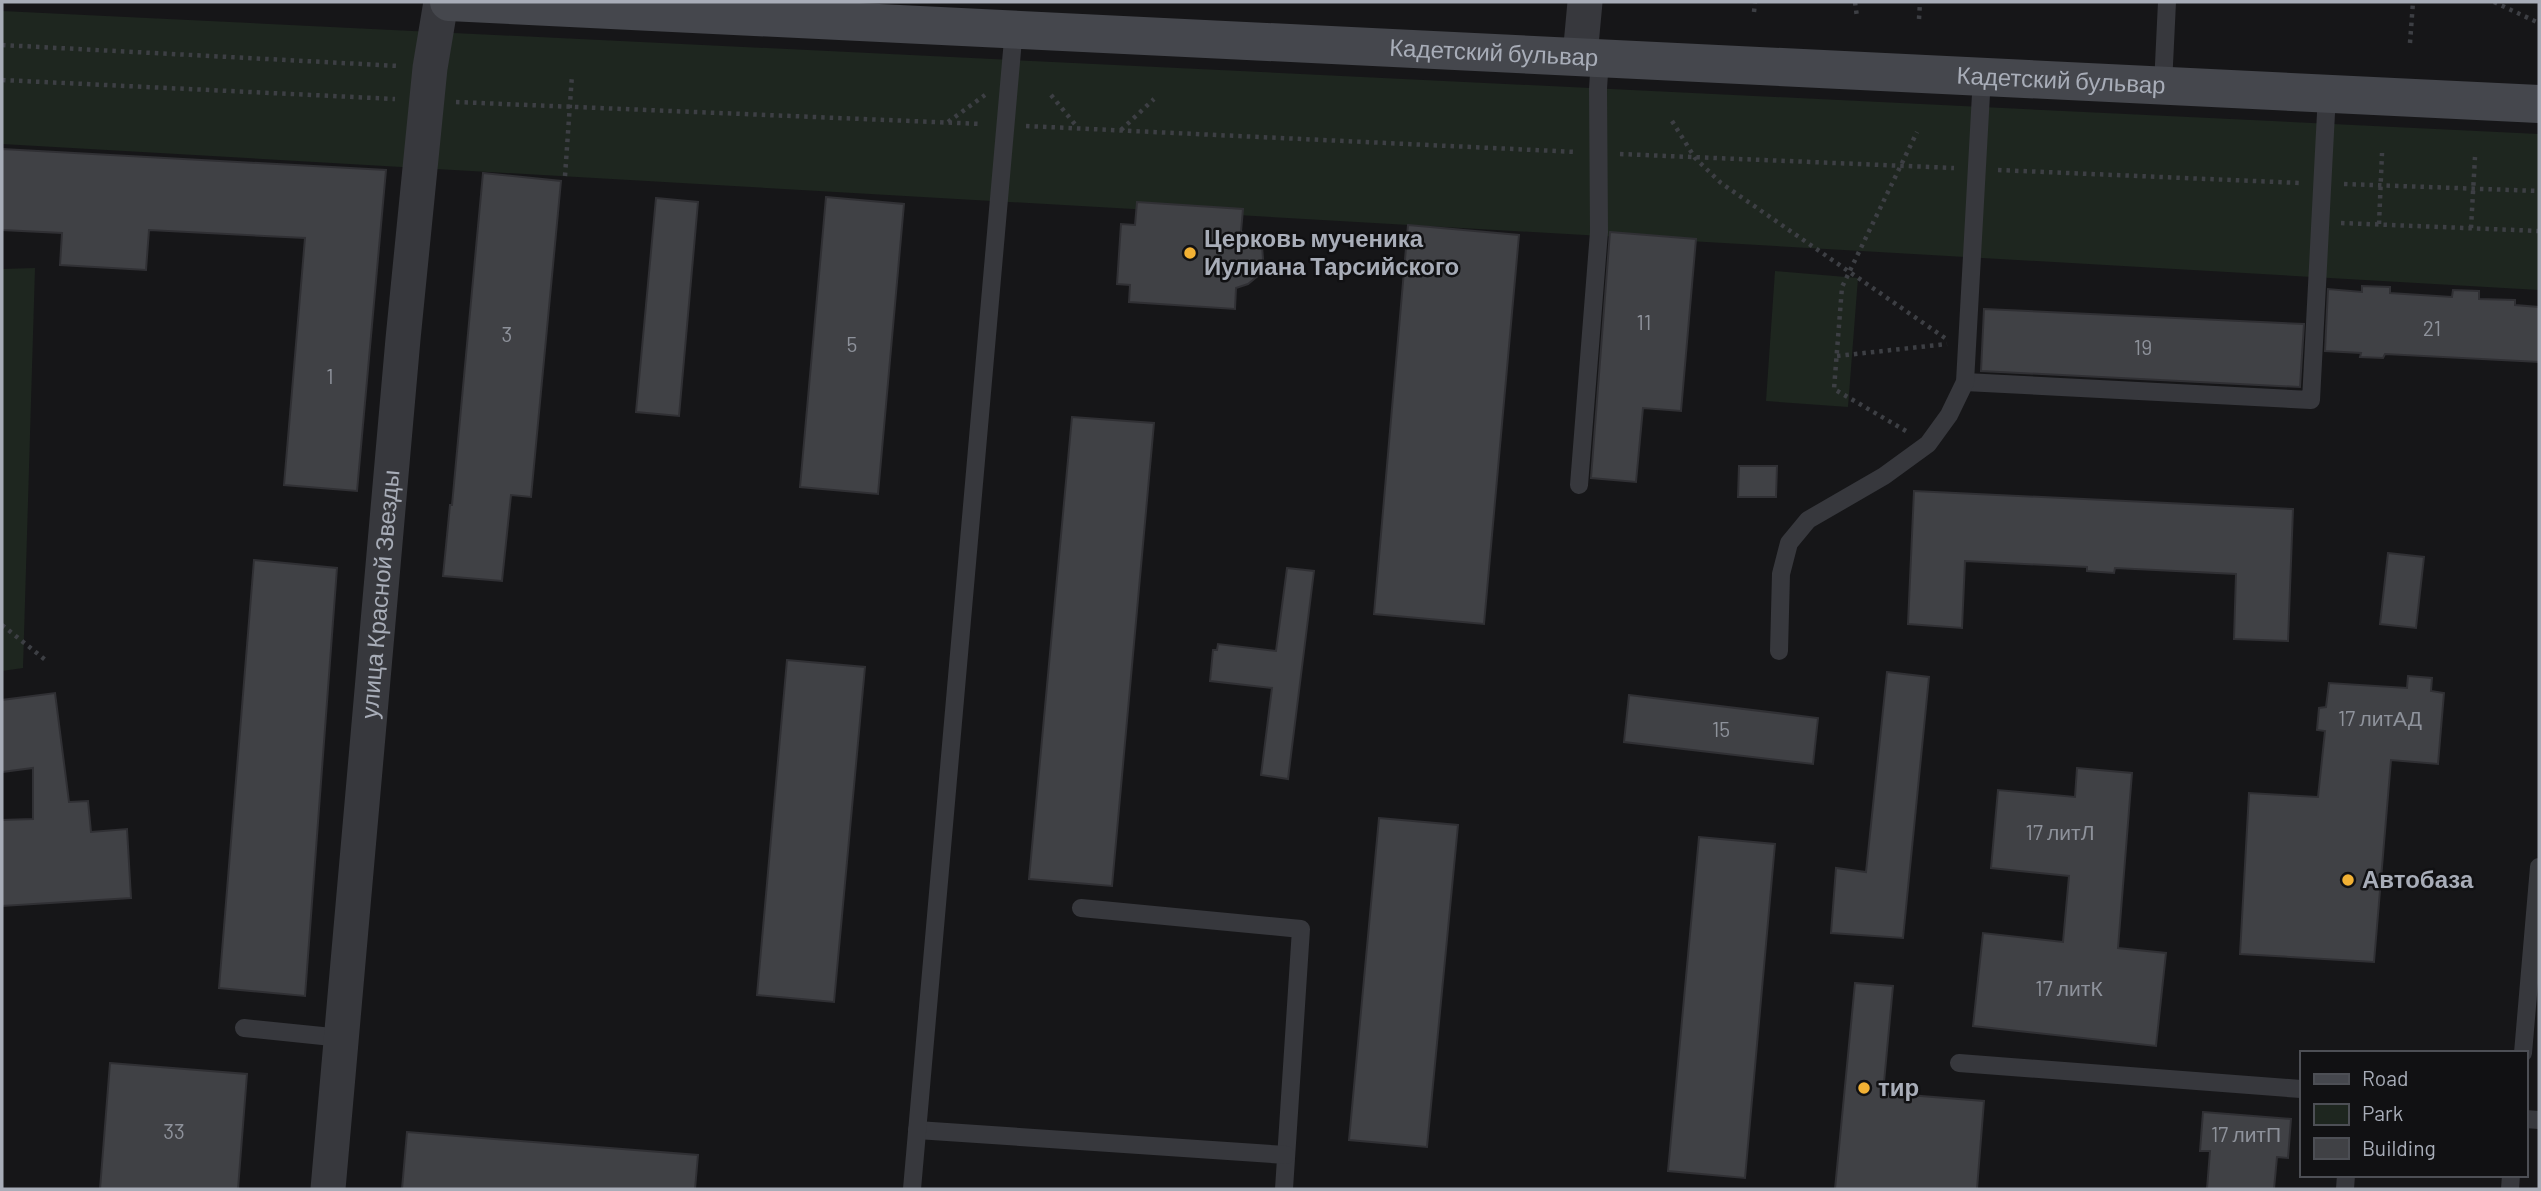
<svg xmlns="http://www.w3.org/2000/svg" width="2541" height="1191" viewBox="0 0 2541 1191" font-family="Barlow,sans-serif">
  <style>
    .green { fill: #1e261f }
    .building { fill: #404145; stroke: #303034; stroke-width: 2 }
    .lines { fill: none; stroke-linecap: round; stroke-linejoin: round }
    .path { stroke: #3d3f44; stroke-width: 4.5; stroke-dasharray: 3.5 5; stroke-linecap: butt }
    .lane { stroke: #37383d; stroke-width: 18 }
    .street { stroke: #37383d; stroke-width: 35 }
    .secondary { stroke: #45474d; stroke-width: 38 }
    .poi-dot { fill: #f2b134; stroke: #111113; stroke-width: 2.5 }
    .labels { text-anchor: middle; stroke-width: 5; stroke-linejoin: round; paint-order: stroke }
    .number-label { font-size: 21px; fill: #8e929b }
    .street-label { font-size: 24px; fill: #a8adb8; stroke: #111113 }
    .poi-label { font-size: 24px; font-weight: bold; fill: #a8adb8; stroke: #111113; text-anchor: start }
  </style>
  <rect width="100%" height="100%" fill="#161618"/>
  <g class="green">
    <polygon points="2,11 2539,134 2539,290 2,144"/>
    <polygon points="35,268 23,668 2,671 2,269"/>
    <polygon points="1775,271 1858,278 1848,407 1766,401"/>
  </g>
  <g class="building">
    <polygon points="2,149 386,170 357,491 284,485 305,238 149,230 146,270 60,265 62,233 2,230"/>
    <polygon points="483,173 561,181 531,497 511,495 502,581 443,576 450,505 452,505"/>
    <polygon points="826,197 904,204 878,494 800,487"/>
    <polygon points="656,198 698,202 679,416 636,412"/>
    <polygon points="1137,202 1243,209 1241,232 1255,236 1262,246 1263,259 1259,275 1248,284 1236,288 1235,309 1129,302 1130,285 1117,284 1121,224 1135,225"/>
    <polygon points="1408,225 1519,235 1484,624 1374,614"/>
    <polygon points="1610,232 1696,239 1681,411 1643,408 1636,482 1591,478"/>
    <polygon points="2362,286 2390,287 2390,293 2452,297 2453,290 2479,291 2479,299 2515,300 2515,305 2539,307 2539,362 2385,354 2383,358 2360,357 2361,353 2325,351 2328,289 2362,292"/>
    <polygon points="1984,309 2304,324 2300,387 1981,371"/>
    <polygon points="1072,417 1154,423 1112,886 1029,879"/>
    <polygon points="1739,466 1777,466 1776,497 1738,497"/>
    <polygon points="1914,491 2293,509 2288,641 2234,639 2236,574 2115,568 2114,573 2087,571 2087,567 1965,561 1962,628 1908,624"/>
    <polygon points="2388,553 2424,557 2416,628 2380,624"/>
    <polygon points="254,560 337,568 305,996 219,988"/>
    <polygon points="1287,568 1314,571 1288,779 1261,775 1272,688 1210,681 1213,650 1217,650 1218,644 1276,651"/>
    <polygon points="787,660 865,667 834,1002 757,995"/>
    <polygon points="1887,672 1929,677 1903,938 1831,933 1836,868 1866,872"/>
    <polygon points="2408,676 2432,678 2431,691 2444,693 2438,764 2391,760 2374,962 2240,954 2249,793 2318,797 2325,731 2317,730 2319,708 2326,707 2329,683 2407,688"/>
    <polygon points="55,693 69,802 88,801 91,832 127,829 131,898 2,906 2,820 33,819 33,768 2,772 2,700"/>
    <polygon points="1629,695 1818,718 1813,764 1624,742"/>
    <polygon points="2077,768 2132,773 2118,948 2166,953 2156,1046 1973,1026 1983,933 2063,942 2069,876 1991,868 1998,790 2075,797"/>
    <polygon points="1379,818 1458,825 1427,1147 1349,1140"/>
    <polygon points="1699,837 1775,844 1745,1178 1668,1171"/>
    <polygon points="1855,983 1893,986 1883,1093 1984,1101 1977,1189 1835,1189"/>
    <polygon points="110,1063 247,1074 238,1189 100,1189"/>
    <polygon points="2203,1112 2291,1119 2288,1158 2277,1157 2274,1189 2207,1189 2210,1151 2200,1151"/>
    <polygon points="407,1132 698,1155 695,1189 402,1189"/>
  </g>
  <g class="lines">
    <g class="path">
      <polyline points="1855,2 1857,17"/>
      <polyline points="2494,2 2539,23"/>
      <polyline points="1754,12 1755,2"/>
      <polyline points="1919,19 1920,2"/>
      <polyline points="2410,43 2413,2"/>
      <polyline points="2,45 399,66"/>
      <polyline points="2,80 395,99"/>
      <polyline points="1051,95 1078,128"/>
      <polyline points="456,102 982,124"/>
      <polyline points="1672,121 1695,158 1721,183 1945,338"/>
      <polyline points="948,122 985,95"/>
      <polyline points="1026,126 1577,152"/>
      <polyline points="1121,130 1154,99"/>
      <polyline points="1620,154 1954,168"/>
      <polyline points="1998,170 2301,183"/>
      <polyline points="565,176 572,75"/>
      <polyline points="2344,184 2539,191"/>
      <polyline points="2341,223 2539,231"/>
      <polyline points="2379,224 2382,153"/>
      <polyline points="2471,228 2475,157"/>
      <polyline points="1837,356 1947,344"/>
      <polyline points="1906,431 1834,389 1842,287 1917,132"/>
      <polyline points="2,625 48,662"/>
    </g>
    <g class="lane">
      <polyline points="2163,85 2167,2"/>
      <polyline points="1965,382 2311,400 2327,94"/>
      <polyline points="1579,485 1599,232 1598,89 1600,57"/>
      <polyline points="1779,651 1781,574 1789,543 1808,520 1884,476 1928,444 1949,415 1965,382 1982,76"/>
      <polyline points="1081,908 1301,929 1284,1189"/>
      <polyline points="244,1028 342,1038"/>
      <polyline points="2523,1053 2539,867"/>
      <polyline points="1959,1063 2301,1089"/>
      <polyline points="2525,1119 2539,1120"/>
      <polyline points="917,1130 1286,1155"/>
      <polyline points="912,1189 1014,28"/>
      <polyline points="2345,1189 2346,1175"/>
      <polyline points="2510,1189 2511,1175"/>
    </g>
    <g class="street">
      <polyline points="1580,56 1585,2"/>
      <path id="s1" d="M 328,1189 L 403,339 L 430,68 L 441,2"/>
    </g>
    <path class="secondary" id="s2" d="M 449,2 L 2539,104"/>
  </g>
  <g class="poi-dot">
    <circle cx="1190" cy="253" r="7"/>
    <circle cx="2348" cy="880" r="7"/>
    <circle cx="1864" cy="1088" r="7"/>
  </g>
  <g class="labels">
    <g class="number-label">
      <text x="1644" y="330">11</text>
      <text x="2432" y="336">21</text>
      <text x="507" y="342">3</text>
      <text x="852" y="352">5</text>
      <text x="2143" y="355">19</text>
      <text x="330" y="384">1</text>
      <text x="2380" y="726">17 литАД</text>
      <text x="1721" y="737">15</text>
      <text x="2060" y="840">17 литЛ</text>
      <text x="2069" y="996">17 литК</text>
      <text x="174" y="1139">33</text>
      <text x="2246" y="1142">17 литП</text>
    </g>
    <g class="street-label">
      <text dy="8" stroke="none"><textPath href="#s2" startOffset="1046">Кадетский бульвар</textPath></text>
      <text dy="8" stroke="none"><textPath href="#s2" startOffset="1614">Кадетский бульвар</textPath></text>
      <text dy="8" stroke="none"><textPath href="#s1" startOffset="597">улица Красной Звезды</textPath></text>
    </g>
    <g class="poi-label">
      <text x="1204" y="247">Церковь мученика<tspan x="1204" dy="28">Иулиана Тарсийского</tspan></text>
      <text x="2362" y="888">Автобаза</text>
      <text x="1878" y="1096">тир</text>
    </g>
  </g>
  <rect width="2541" height="1191" fill="none" stroke="#a8adb8" stroke-width="7"/>
  <rect x="2300" y="1051" width="228" height="126" fill="#111113" stroke="#4d4f55" stroke-width="2"/>
  <rect x="2314" y="1074" width="35" height="10" fill="#45474d" stroke="#4d4f55" stroke-width="2"/>
  <text x="2362" y="1086" font-size="21" fill="#a8adb8">Road</text>
  <rect x="2314" y="1104" width="35" height="21" fill="#1e261f" stroke="#4d4f55" stroke-width="2"/>
  <text x="2362" y="1121" font-size="21" fill="#a8adb8">Park</text>
  <rect x="2314" y="1138" width="35" height="21" fill="#404145" stroke="#4d4f55" stroke-width="2"/>
  <text x="2362" y="1156" font-size="21" fill="#a8adb8">Building</text>
</svg>
